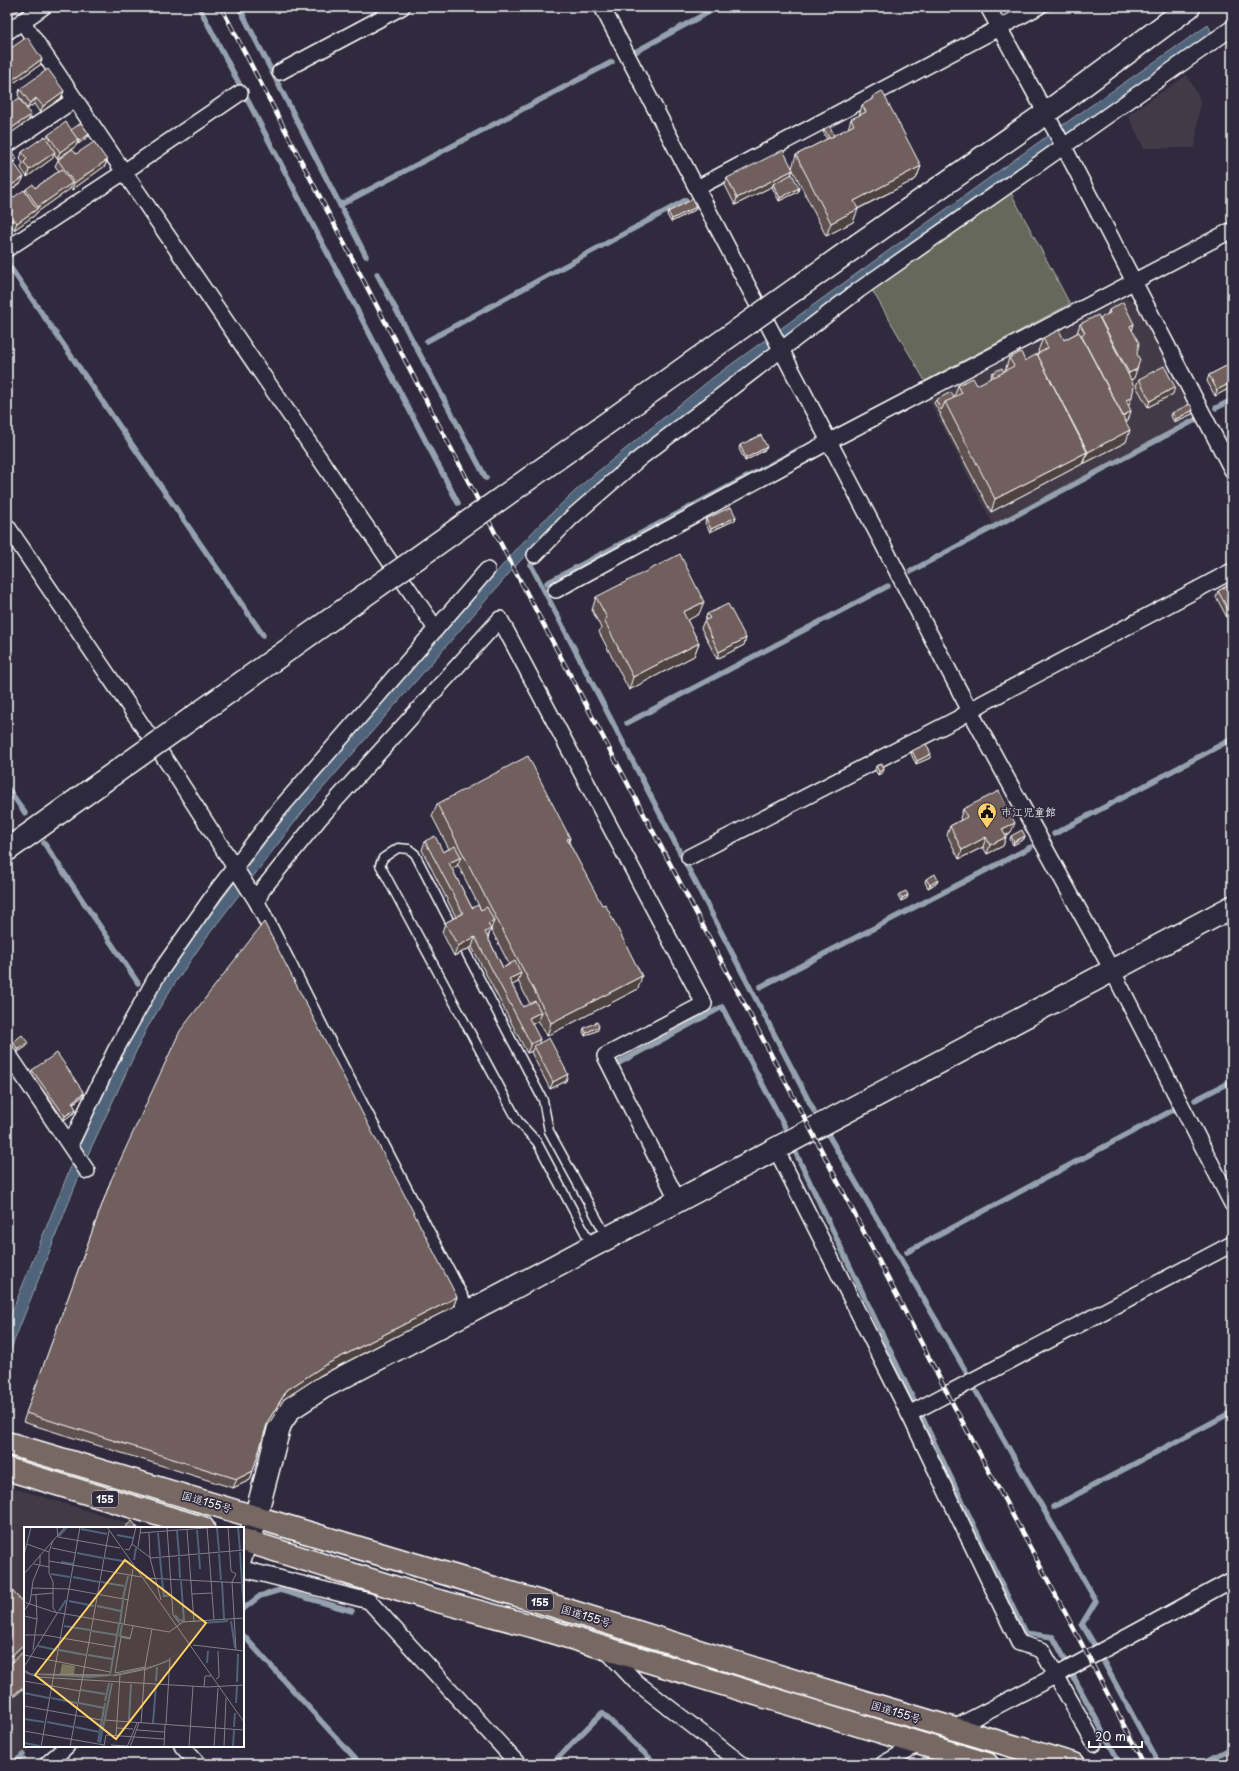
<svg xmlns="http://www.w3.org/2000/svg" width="1239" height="1771" viewBox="0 0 1239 1771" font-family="'Playpen Sans','Klee One',sans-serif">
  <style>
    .built { fill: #423a46 }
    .green { fill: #65685a; stroke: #b2b4ac }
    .water { fill: #4f637a; stroke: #95a1af }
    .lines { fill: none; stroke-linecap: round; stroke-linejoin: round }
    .stream { stroke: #95a1af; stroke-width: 5.5 }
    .lane-casing { stroke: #fff; stroke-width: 11 }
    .street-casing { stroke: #fff; stroke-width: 18 }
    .secondary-casing { stroke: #fff; stroke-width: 25 }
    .highway-casing { stroke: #fff; stroke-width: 25 }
    .lane { stroke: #2f2a3d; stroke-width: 8 }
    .street { stroke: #2f2a3d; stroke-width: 15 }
    .secondary { stroke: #2f2a3d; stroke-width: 22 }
    .highway { stroke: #776864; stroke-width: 22 }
    .rail-casing { stroke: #fff; stroke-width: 4.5 }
    .rail { stroke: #2f2a3d; stroke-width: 3; stroke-dasharray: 9; stroke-linecap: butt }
    .secondary-bridge-casing { stroke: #fff; stroke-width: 25; stroke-linecap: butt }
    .secondary-bridge { stroke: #2f2a3d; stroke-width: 22 }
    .wall { fill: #5f514f; stroke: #fff; fill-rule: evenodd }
    .shaded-wall { fill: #4e4240; stroke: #fff }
    .building { fill: #6f5e5c; stroke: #fff }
    .labels { text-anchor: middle; stroke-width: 3.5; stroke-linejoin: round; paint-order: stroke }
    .shield { fill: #2f2a3d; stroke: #c1bfc5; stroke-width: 1 }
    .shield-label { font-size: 10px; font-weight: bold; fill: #fff }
    .poi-label { font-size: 11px; fill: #fff; stroke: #2f2a3d; text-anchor: start }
    .street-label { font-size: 11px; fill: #fff; stroke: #2f2a3d }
    .inset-river { fill: none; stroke: #4f637a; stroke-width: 2 }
    .inset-road { fill: none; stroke: #827f8b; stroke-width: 1 }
    .view { fill: #ffd166; fill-opacity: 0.15; stroke: #ffd166; stroke-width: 2 }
    .inset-edge { fill: none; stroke: #fff; stroke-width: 2 }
  </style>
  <rect width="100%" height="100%" fill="#2f2a3d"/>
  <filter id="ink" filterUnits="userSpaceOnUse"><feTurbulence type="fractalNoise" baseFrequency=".025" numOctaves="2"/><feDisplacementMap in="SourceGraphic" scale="8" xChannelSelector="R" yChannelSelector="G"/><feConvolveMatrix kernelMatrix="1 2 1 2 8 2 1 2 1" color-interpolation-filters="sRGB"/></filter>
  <g filter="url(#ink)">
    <g class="built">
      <polygon points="1187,75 1200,100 1195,148 1144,148 1128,115"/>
      <polygon points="1125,298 1138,302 1195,416 994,526 929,400"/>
      <polygon points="7,1486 144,1528 25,1528 25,1746 33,1746 13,1764 7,1764"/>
    </g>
    <polygon class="green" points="1011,193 1070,304 925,381 872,290"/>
    <polygon class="water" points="1208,25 1213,35 547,532 520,561 304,810 206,938 171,989 146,1030 85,1161 7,1359 7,1324 78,1149 130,1034 162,981 200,928 296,802 514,552 541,523 585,482 711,379 1057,129"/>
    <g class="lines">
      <g class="stream">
        <polyline points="199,7 458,503"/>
        <polyline points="239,7 366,256"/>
        <polyline points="1039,13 1051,7"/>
        <polyline points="635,52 718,7"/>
        <polyline points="340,205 612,62"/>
        <polyline points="10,267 263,635"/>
        <polyline points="377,274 486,478"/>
        <polyline points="427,341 686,200"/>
        <polyline points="1216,408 1232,400"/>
        <polyline points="531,565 814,1111"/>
        <polyline points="911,571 1195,420"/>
        <polyline points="547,583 802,448"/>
        <polyline points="627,723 888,586"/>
        <polyline points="7,787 25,813"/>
        <polyline points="1054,834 1232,739"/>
        <polyline points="44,843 138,983"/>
        <polyline points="760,987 1031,847"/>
        <polyline points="615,1065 722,1007 785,1127"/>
        <polyline points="1195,1100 1232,1081"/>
        <polyline points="826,1131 968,1375"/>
        <polyline points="793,1147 915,1403"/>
        <polyline points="907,1252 1173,1110"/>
        <polyline points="973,1386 1096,1601 1082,1624 1095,1646"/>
        <polyline points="922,1417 1025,1633 1053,1637 1065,1659"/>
        <polyline points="1053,1507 1232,1412"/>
        <polyline points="243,1609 260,1596 280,1590 352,1611"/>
        <polyline points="243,1635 360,1764"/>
        <polyline points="1101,1657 1159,1764"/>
        <polyline points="1072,1674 1117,1758"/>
        <polyline points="13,1764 23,1755"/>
        <polyline points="552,1764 602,1713 656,1764"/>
        <polyline points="1201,1764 1232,1748"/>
      </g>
      <g class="lane-casing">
        <g id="lane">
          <polyline points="454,930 415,854 409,849 398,848 383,858 380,865 518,1121 537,1142 592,1246"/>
          <polyline points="460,941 543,1100 549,1131 607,1237"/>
        </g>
      </g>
      <g class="street-casing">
        <g id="street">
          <polyline points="602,7 970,711 1113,972 1232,1204"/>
          <polyline points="988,7 1064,147 1232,470"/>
          <polyline points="7,32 43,7"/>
          <polyline points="280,72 402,7"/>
          <polyline points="240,93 124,172 436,629"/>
          <polyline points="7,145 74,100"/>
          <polyline points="697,188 1038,7"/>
          <polyline points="7,249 124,172 22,21"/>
          <polyline points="7,526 169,765 257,902 331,1049 468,1312"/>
          <polyline points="535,555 571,518 640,458 859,290 1232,28"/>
          <polyline points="556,590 828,442 1232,230"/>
          <polyline points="689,857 957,719 983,703 1232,571"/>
          <polyline points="257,902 262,890 319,819 500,619 704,1004 605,1056 678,1201"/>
          <polyline points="7,1052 87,1171"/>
          <polyline points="70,1145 115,1051 157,976 215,893 277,812 487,570"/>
          <polyline points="776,1149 909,1414 1019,1643 1042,1650 1094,1743"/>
          <polyline points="909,1414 1232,1244"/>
          <polyline points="243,1561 249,1542"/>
          <polyline points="243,1569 369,1601 518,1764"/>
          <polyline points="606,1650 636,1682 742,1764"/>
          <polyline points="952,1729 1057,1675 1232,1580"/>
          <polyline points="182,1746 198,1764"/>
          <polyline points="47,1764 67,1746"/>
          <polyline points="883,1764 920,1743"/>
        </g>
      </g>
      <g class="secondary-casing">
        <g id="secondary">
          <polyline points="859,244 1046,113 1189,7"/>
          <polyline points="7,850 102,782"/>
          <polyline points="249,1542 280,1424 290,1409 322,1388 468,1312 1232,907"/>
        </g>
      </g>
      <g class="highway-casing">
        <g id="highway">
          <polyline points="7,1443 554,1606 814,1687 1073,1764"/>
          <polyline points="7,1469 203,1528"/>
          <polyline points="243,1540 431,1599 532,1626 987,1764"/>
        </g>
      </g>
      <use href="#lane" class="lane"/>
      <use href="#street" class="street"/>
      <use href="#secondary" class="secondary"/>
      <use href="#highway" class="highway"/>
      <g class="rail-casing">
        <polyline id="rail" points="221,7 503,548 811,1130 954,1406 1074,1629 1144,1764"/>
      </g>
      <use href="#rail" class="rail"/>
      <g class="secondary-bridge-casing">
        <polyline id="secondary-bridge" points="102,782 859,244"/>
      </g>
      <use href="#secondary-bridge" class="secondary-bridge"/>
    </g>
    <g class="wall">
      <polygon points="7,7 22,7 11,15 9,12 7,17"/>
      <polygon points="7,51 40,65 9,86 7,83"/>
      <polygon points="20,89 64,91 61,98 40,113 34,104 27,109 18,95"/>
      <polygon points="873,96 921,166 916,179 858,209 853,222 826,236 793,170 791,175 798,192 779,201 772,187 773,186 735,205 725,185 727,178 792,168 796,155 827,139 823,132 824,129 834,136 848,129 851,119 859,116 862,105 871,100"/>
      <polygon points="71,130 89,134 88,137 78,144 77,143 76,146 57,159 54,154 53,158 27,177 21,168 23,163 20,159 22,152 46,139 48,135"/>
      <polygon points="76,154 107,160 105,166 72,190 70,188 70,189 36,213 35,215 14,230 11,225 7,228 7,202 25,192 26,189 35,188 59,171 55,166 58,160"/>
      <polygon points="8,155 16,162 14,163 21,183 7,158"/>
      <polygon points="695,210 671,222 667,215 668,212"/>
      <polygon points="1109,310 1134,324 1132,330 1134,378 1131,380 1128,406 1128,421 1126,422 1126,442 1083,464 1083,463 1082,464 991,512 940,415 941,413 940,413 934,403 936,400 954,398 958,385 977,385 992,378 991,376 992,373 1005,371 1009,358 1025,361 1037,355 1037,354 1039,353 1038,351 1043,338 1064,340 1077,333 1080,324 1100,319 1100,318 1107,315"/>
      <polygon points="1232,363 1232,387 1215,396 1207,381 1209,375"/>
      <polygon points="1139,379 1173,394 1148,407 1136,386"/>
      <polygon points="1172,413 1192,414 1174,422 1171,416"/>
      <polygon points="740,445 767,447 765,450 745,461 739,449"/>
      <polygon points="736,517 735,520 710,532 705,523 706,519"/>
      <polygon points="1232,583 1232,622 1230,623 1216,597 1218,591"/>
      <polygon points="596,597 699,614 687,620 699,643 694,656 629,690 599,632 601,628 592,610"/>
      <polygon points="707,614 746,638 744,645 717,659 701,628 704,621 705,620"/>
      <polygon points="912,751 930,758 916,764 911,754"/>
      <polygon points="876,766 884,769 883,772 878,775 875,770"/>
      <path d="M 437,804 L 570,838 L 569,842 L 638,989 L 547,1036 L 538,1020 L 538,1021 L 532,1024 L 538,1044 L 566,1081 L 550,1089 L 531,1052 L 532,1051 L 527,1053 L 472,947 L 454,956 L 442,932 L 445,923 L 456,917 L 422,850 L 425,841 L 443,852 L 449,849 L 432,816 ZM 458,865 L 481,910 L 472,908 L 452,869 L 457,866 ZM 491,929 L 509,964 L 503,968 L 488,938 ZM 518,981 L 530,1004 L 523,1007 L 512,985 L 518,982 Z"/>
      <polygon points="963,809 1011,832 1005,836 1006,837 1003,846 987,854 983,847 959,859 947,835 950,826 961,820 960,818"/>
      <polygon points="1011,836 1025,836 1024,839 1013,845 1010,839"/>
      <polygon points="926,879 938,880 937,883 928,888 925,882"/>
      <polygon points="899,894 908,895 907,898 901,901 898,897"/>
      <polygon points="584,1028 598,1030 585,1036 583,1032"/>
      <polygon points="13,1042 27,1046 17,1053 12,1045"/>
      <polygon points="32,1070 83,1096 73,1104 75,1112 64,1120 31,1073"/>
      <polygon points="111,1180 457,1297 453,1307 321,1375 284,1399 266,1428 250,1480 233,1488 23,1422"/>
    </g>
    <g class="shaded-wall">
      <polygon points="15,7 22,7 11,15 13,8"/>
      <polygon points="42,59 40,65 9,86 12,80"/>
      <polygon points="64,91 61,98 40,113 43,106"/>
      <polygon points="36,98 34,104 27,109 30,103"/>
      <polygon points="31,115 28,121 7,136 7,131"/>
      <polygon points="89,134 88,137 78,144 79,141"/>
      <polygon points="78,139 76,146 57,159 60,152"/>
      <polygon points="55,152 53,158 27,177 29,170"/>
      <polygon points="107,160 105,166 72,190 74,183"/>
      <polygon points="921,166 916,179 849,213 854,201"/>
      <polygon points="793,170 790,176 773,184 773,186 735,205 737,198"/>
      <polygon points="24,177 21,183 7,193 7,188"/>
      <polygon points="72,183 70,189 36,213 35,215 14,230 17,223 37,209 38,207"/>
      <polygon points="799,188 798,192 779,201 780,198"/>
      <polygon points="696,207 695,210 671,222 672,219"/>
      <polygon points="858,209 853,222 826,236 831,223"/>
      <polygon points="14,219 11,225 7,228 8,223"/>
      <polygon points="1134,324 1131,334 1130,326"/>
      <polygon points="1137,369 1134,378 1125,383 1129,373"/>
      <polygon points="1232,382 1232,387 1215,396 1217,390"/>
      <polygon points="1175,387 1173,394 1148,407 1150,401"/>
      <polygon points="1132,397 1128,407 1126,400"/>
      <polygon points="1193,410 1192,414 1174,422 1176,419"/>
      <polygon points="1131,411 1128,421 1118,426 1121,417"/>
      <polygon points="1130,430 1126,442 1083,464 1088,452"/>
      <polygon points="767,447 765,450 745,461 746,458"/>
      <polygon points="1087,452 1082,464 991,512 995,499"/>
      <polygon points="736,517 735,520 710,532 711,529"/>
      <polygon points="704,602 699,614 679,625 683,612"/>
      <polygon points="1232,617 1232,622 1230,623"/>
      <polygon points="746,638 744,645 717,659 719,652"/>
      <polygon points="699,643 694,656 629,690 633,677"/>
      <polygon points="931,754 930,758 916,764 917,761"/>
      <polygon points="884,769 883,772 878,775 879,772"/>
      <polygon points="1015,823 1011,832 999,839 1002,829"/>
      <polygon points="1025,836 1024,839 1013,845 1014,842"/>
      <polygon points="986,837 983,847 959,859 962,850"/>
      <polygon points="1006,837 1003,846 987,854 990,845"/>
      <polygon points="461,857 457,866 445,872 449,863"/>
      <polygon points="938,880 937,883 928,888 930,885"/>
      <polygon points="908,895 907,898 901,901 902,898"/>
      <polygon points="494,921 487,939 481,942 488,924"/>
      <polygon points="475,937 472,947 454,956 458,946"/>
      <polygon points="521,973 518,982 505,989 509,979"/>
      <polygon points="642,976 638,989 547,1036 551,1023"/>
      <polygon points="541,1012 538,1021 526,1028 529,1018"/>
      <polygon points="599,1026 598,1030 585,1036 586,1033"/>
      <polygon points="540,1039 537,1048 534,1046 532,1051 527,1053 531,1044"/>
      <polygon points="28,1043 27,1046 17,1053 18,1050"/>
      <polygon points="568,1074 566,1081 550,1089 553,1082"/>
      <polygon points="84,1093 83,1096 70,1105 72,1102"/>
      <polygon points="76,1109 75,1112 64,1120 65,1116"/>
      <polygon points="457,1297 453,1307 321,1375 284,1399 265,1430 268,1421 287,1390 325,1365"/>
      <polygon points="253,1471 250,1480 233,1488 237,1479"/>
      <polygon points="25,1643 25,1652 7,1668 7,1660"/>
      <polygon points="25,1685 25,1687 7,1703 7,1701"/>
    </g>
    <g class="building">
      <polygon points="27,37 42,59 12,80 7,73 7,51"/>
      <polygon points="48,69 64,91 43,106 36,98 30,103 20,89"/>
      <polygon points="882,91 921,166 854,201 858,209 831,223 796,155 854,125 851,119 866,112 862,105 874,98 873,96"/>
      <polygon points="19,98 31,115 7,131 7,107"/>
      <polygon points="66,122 78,139 60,152 48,135"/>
      <polygon points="81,123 89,134 79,141 71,130"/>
      <polygon points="830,126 834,136 829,138 824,129"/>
      <polygon points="45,136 55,152 29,170 24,162 27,159 22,152"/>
      <polygon points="94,142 107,160 74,183 58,160 72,149 76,154"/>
      <polygon points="783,150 793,170 737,198 727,178"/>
      <polygon points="12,152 17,159 13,162 8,155"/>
      <polygon points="11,159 24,177 7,188 7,162"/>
      <polygon points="62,169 72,183 38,207 26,189 33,184 35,188"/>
      <polygon points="792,174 799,188 780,198 773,184"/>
      <polygon points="24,190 37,209 17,223 14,219 8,223 7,222 7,202"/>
      <polygon points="693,199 696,207 672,219 668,212"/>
      <polygon points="1123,302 1134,324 1130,326 1139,343 1137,354 1140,360 1137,369 1129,373 1100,318 1110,313 1109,310"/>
      <polygon points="1098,315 1134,386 1132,397 1126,400 1131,411 1123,416 1081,335 1085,333 1080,324"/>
      <polygon points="1059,330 1064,340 1079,332 1130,430 1088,452 1037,354 1048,348 1043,338"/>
      <polygon points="1021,352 1025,361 1037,354 1087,452 995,499 945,402 962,393 958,385 973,378 977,385 1014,366 1009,358"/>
      <polygon points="1232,363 1232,382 1217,390 1209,375"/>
      <polygon points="1164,366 1175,387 1150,401 1139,379"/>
      <polygon points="1002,368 1004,372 994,377 992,373"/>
      <polygon points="951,392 954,398 945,402 942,409 941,410 936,400"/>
      <polygon points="1190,404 1193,410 1176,419 1172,413"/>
      <polygon points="761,435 767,447 746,458 740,445"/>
      <polygon points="731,507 736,517 711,529 706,519"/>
      <polygon points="680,554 704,602 683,612 699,643 633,677 604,620 607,618 596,597"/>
      <polygon points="1232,583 1232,617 1218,591"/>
      <polygon points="728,604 746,638 719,652 704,621 710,618 707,614"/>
      <polygon points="926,744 931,754 917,761 912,751"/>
      <polygon points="528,756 570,838 567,839 602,905 605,904 642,976 551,1023 437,804"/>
      <polygon points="882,764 884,769 879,772 876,766"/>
      <polygon points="999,791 1015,823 1002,829 1006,837 990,845 986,837 962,850 950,826 967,817 963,809"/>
      <polygon points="1022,830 1025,836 1014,842 1011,836"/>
      <polygon points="435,836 443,852 455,846 461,857 449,863 472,908 478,905 481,910 487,907 494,921 488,924 491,929 485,932 503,968 515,961 521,973 509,979 523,1007 535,1001 541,1012 529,1018 540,1039 531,1044 475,937 458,946 445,923 463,913 425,841"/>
      <polygon points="935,874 938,880 930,885 926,879"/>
      <polygon points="906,891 908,895 902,898 899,894"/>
      <polygon points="264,922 457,1297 325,1365 287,1390 268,1421 253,1471 237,1479 26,1413 111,1180 180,1031"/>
      <polygon points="597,1022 599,1026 586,1033 584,1028"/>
      <polygon points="22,1035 28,1043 18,1050 13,1042"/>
      <polygon points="549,1038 568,1074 553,1082 534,1046"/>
      <polygon points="57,1053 84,1093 72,1102 76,1109 65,1116 32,1070"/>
      <polygon points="132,1521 138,1528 124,1528"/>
      <polygon points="7,1585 25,1605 25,1643 7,1660"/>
      <polygon points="25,1650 25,1685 7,1701 7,1667"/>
    </g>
  </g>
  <defs>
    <g id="civic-pin" transform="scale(1)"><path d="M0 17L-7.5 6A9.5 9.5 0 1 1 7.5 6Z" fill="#ffd166" stroke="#2f2a3d"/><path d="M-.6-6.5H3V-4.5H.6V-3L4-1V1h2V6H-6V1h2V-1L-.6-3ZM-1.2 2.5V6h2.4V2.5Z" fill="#111"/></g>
  </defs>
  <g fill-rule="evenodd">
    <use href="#civic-pin" x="987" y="812"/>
  </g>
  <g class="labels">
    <g class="shield">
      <rect x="92" y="1491" width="26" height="16" rx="3"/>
      <rect x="527" y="1594" width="26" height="16" rx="3"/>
    </g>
    <g class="shield-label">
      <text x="105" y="1503">155</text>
      <text x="540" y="1606">155</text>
    </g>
    <g class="poi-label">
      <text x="1001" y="816">市江児童館</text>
    </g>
    <g class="street-label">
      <text transform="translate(207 1502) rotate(16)" y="4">国道155号</text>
      <text transform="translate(586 1616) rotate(17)" y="4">国道155号</text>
      <text transform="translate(896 1712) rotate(17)" y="4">国道155号</text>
    </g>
  </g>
  <g transform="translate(24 1527)">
    <rect width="220" height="220" fill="#2f2a3d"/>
    <path d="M 38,137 L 51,139 L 50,148 L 36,147 Z" fill="#65685a"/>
    <path d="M 165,120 L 136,137 L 113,144 L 87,149 L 65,151 L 14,148 L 87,148 L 135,137 Z" fill="#4f637a"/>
    <path class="inset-river" d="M 214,0 L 216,23M 193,1 L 195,24M 57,2 L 83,7M 173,3 L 175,26M 153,4 L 155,28M 134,6 L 136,29M 93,8 L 109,11M 35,9 L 43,0M 216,25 L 218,55M 53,26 L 79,31M 195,27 L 197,53M 175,28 L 176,42M 155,30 L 156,51M 81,31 L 105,35M 136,31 L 138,52M 110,33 L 112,21M 37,35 L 49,37M 27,47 L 46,50M 49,50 L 75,55M 138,53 L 140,69 L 147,68M 77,55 L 100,59M 198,55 L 200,92M 218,57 L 220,81M 99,71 L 104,49M 45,74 L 70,79M 73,79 L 97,84M 35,84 L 42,73M 151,88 L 155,93 L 160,94 L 157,54M 207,94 L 211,121M 96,96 L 99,73M 180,96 L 204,94M 98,98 L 96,109 L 106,111M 40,99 L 66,103M 68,104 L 93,108M 14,119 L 33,123M 35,123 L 62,128M 64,128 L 88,132M 183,136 L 184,124M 86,148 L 95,97M 132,154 L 133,140M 213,155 L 214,127M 57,163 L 81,167M 0,166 L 25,171M 27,171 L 53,176M 81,174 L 85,156M 55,176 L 80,181M 212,176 L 213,159M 0,192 L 20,195M 105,194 L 107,157M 23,195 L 49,200M 129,196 L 132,158M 51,200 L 75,205M 210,200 L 211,186M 74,215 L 81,176M 0,216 L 16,219M 76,216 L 88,156M 209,220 L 210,203"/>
    <path class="inset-road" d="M 33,0 L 34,10 L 96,21M 83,0 L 220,195M 143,0 L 149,88 L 156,97M 183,0 L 190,93M 204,0 L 207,44 L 212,47 L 208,55 L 212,123M 163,3 L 170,95M 116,6 L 194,0M 125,6 L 126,31 L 137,73M 3,17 L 25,25 L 25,46 L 29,55 L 29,81 L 32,85M 108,17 L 127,31 L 220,23M 114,20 L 117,0M 28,21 L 52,26M 101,22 L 105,23 L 108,17 L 112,0M 25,25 L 29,13M 0,28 L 7,0M 25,34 L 117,50M 10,37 L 25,40M 0,47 L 41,0M 121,51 L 220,56M 8,61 L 45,62 L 105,73M 168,67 L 188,66M 7,68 L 29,66M 0,75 L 30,85 L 145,105 L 159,95 L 220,91M 0,84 L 6,75 L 9,54 L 16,37 L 16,28M 0,89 L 13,92M 100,97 L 109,42M 109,99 L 106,112 L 97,110 L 91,146 L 121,140M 0,108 L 20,108 L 91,120M 169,118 L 220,124M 9,123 L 13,92 L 12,68M 0,128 L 86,145M 0,140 L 34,85M 0,143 L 7,147 L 85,148M 0,145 L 13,150 L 183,160 L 220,158M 89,149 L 123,142 L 146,133M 192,152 L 195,150 L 194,124M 0,154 L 56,164M 180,160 L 181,149 L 187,149M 0,179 L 77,193M 81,193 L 93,194 L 96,148M 117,196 L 121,140 L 128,102M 142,197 L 146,131M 93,201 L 109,202M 113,203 L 141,205M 0,204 L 80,218M 92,209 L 93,194 L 220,203M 87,218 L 103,219M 80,219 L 82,208 L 140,212M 17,220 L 56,0M 46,220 L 85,4M 103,220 L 113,196M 106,220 L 115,196M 140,220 L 141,198M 165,220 L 169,159M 190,220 L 194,161M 200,220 L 202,171"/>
    <path class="view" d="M 101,33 L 182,96 L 92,212 L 11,148 Z"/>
    <rect width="220" height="220" class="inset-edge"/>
  </g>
  <rect width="1239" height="1771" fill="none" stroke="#2f2a3d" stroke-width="24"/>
  <rect x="12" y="12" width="1215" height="1747" fill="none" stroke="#fff" stroke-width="1.5" filter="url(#ink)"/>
  <path d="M1089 1741v6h53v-6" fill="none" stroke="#ffffff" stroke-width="2"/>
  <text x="1095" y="1741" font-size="12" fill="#ffffff" stroke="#2f2a3d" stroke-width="3" paint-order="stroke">20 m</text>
</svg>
